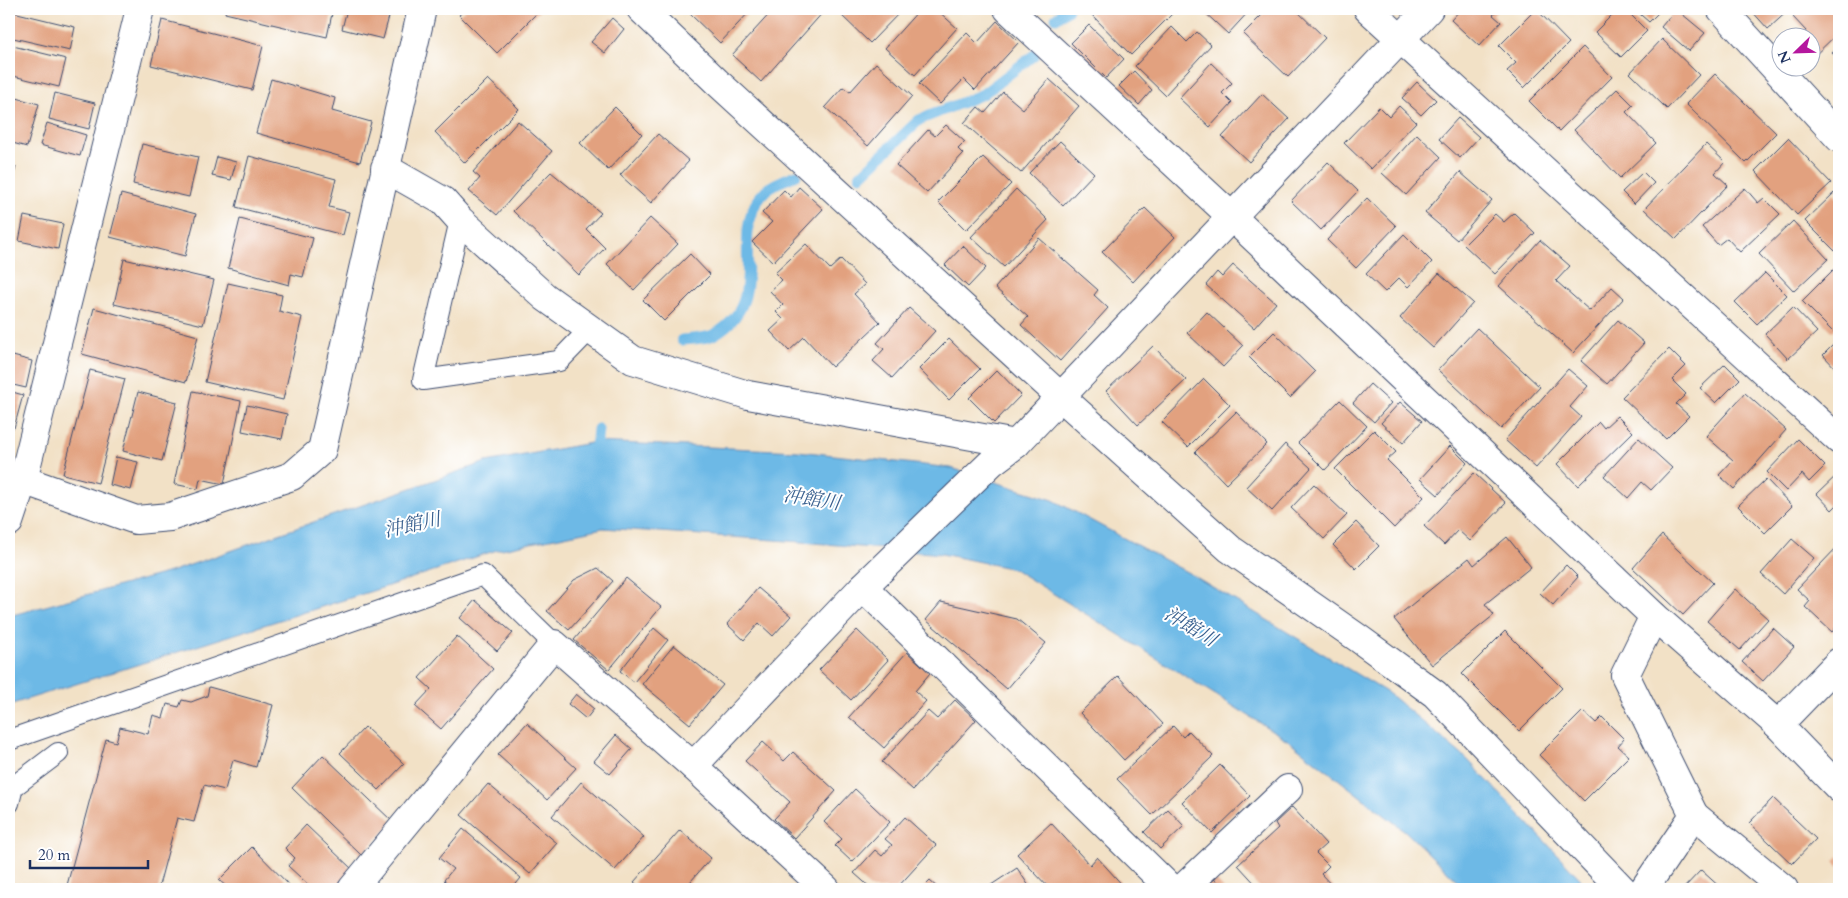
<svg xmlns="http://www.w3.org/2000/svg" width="1848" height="898" viewBox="0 0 1848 898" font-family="Cardo,'Noto Serif JP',serif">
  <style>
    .water { fill: #6db9e6; stroke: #4474a2 }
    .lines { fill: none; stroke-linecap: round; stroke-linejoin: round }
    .stream { stroke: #6db9e6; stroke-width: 11 }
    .building { fill: #e2a17f }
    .service-casing { stroke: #3b4a6e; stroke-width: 22 }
    .minor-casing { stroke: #3b4a6e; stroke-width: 30 }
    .service { stroke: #fff; stroke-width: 20 }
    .minor { stroke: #fff; stroke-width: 28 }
    .labels { text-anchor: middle; stroke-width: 4; stroke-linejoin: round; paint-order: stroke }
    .water-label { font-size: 19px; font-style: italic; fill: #385f8e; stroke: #fff }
  </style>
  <rect width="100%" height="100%" fill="#fff"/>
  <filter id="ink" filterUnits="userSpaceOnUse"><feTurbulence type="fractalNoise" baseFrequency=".02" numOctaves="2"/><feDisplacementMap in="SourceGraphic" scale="10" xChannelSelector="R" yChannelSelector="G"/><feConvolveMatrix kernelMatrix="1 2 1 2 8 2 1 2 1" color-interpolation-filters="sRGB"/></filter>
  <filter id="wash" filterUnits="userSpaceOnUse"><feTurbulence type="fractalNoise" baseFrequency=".0096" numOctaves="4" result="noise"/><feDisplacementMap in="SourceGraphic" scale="20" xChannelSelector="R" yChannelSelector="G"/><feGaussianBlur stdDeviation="1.12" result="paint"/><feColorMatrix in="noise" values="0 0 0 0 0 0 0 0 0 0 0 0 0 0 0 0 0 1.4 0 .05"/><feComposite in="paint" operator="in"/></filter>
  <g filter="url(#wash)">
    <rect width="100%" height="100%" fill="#f2e1c6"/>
    <polygon class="water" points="596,442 798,451 951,468 1053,500 1196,577 1388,693 1467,759 1590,889 1466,889 1405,831 1289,741 1014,569 942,554 802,542 603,528 497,550 385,587 9,705 9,616 170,572 486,462"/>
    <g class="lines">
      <g class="stream">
        <polyline points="1056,18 1068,9"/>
        <polyline points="860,176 919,120 983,94 1034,55"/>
        <path d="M 682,340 C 692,339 707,339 715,334 C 777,298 723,232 766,190 C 774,183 786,179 796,175"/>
        <polyline points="595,458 598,429"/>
      </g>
    </g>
    <g id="blocks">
      <g class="building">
        <polygon points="226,9 333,9 327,37 225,13"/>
        <polygon points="347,9 391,9 383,39 342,29"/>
        <polygon points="466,9 541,9 497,53 459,15"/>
        <polygon points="693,9 752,9 720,43 689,13"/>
        <polygon points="774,9 823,9 825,10 761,82 732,55"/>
        <polygon points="843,9 903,9 870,43 839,13"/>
        <polygon points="920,9 936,9 957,28 915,75 885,48"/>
        <polygon points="1092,9 1177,9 1131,55 1089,12"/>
        <polygon points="1201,9 1251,9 1228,34"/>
        <polygon points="1268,9 1295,9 1325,38 1288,77 1243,34"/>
        <polygon points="1461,9 1499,9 1493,15 1501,22 1479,46 1451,20"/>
        <polygon points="1536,9 1569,43 1524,88 1507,71 1516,63 1499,46"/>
        <polygon points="1618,9 1625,9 1647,31 1621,57 1595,32"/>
        <polygon points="1634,9 1662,9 1649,22"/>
        <polygon points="1676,9 1705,33 1689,51 1661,27"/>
        <polygon points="1750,9 1790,9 1768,29"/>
        <polygon points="1802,9 1839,9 1839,32 1810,60 1810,38 1800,38 1806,31 1793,17"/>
        <polygon points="9,11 75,27 70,51 9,37"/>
        <polygon points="612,18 624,29 605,53 591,42"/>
        <polygon points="162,20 263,46 252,90 151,65"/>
        <polygon points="997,21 1019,42 975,90 964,79 940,104 919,84 967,33 977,43"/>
        <polygon points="1089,25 1124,59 1106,78 1071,43"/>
        <polygon points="1172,27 1187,42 1197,32 1211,45 1165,95 1135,66"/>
        <polygon points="1662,39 1699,75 1667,109 1630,73"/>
        <polygon points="9,45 66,59 59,87 9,75"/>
        <polygon points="1839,46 1839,60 1832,53"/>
        <polygon points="1583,47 1612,77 1559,131 1529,101"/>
        <polygon points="876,63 912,96 868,146 825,107 843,87 850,92"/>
        <polygon points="1211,63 1232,83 1222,93 1232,103 1210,127 1179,98"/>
        <polygon points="1134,71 1152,90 1139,105 1119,86"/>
        <polygon points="1715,74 1776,133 1746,163 1686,104"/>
        <polygon points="271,79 335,98 332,111 371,122 360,162 256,133"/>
        <polygon points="488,79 519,109 465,163 435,132"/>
        <polygon points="1049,79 1079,106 1021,173 964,123 978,107 985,113 1003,92 1023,109"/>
        <polygon points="1417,82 1436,100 1421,115 1402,98"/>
        <polygon points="1617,89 1633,105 1626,112 1656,143 1620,178 1574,130"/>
        <polygon points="55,93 95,103 89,129 49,119"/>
        <polygon points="1262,94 1289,119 1249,162 1222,137"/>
        <polygon points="9,96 39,104 27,147 9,142"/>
        <polygon points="1399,106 1416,122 1371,169 1344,143 1379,107 1389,117"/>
        <polygon points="615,107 642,134 608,170 580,143"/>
        <polygon points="1458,118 1479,137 1460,158 1439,139"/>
        <polygon points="518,121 552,151 497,215 469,191 480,178 473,172"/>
        <polygon points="47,123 86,135 80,156 40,145"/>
        <polygon points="946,125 965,142 958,149 963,154 927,193 896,165 928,130 935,136"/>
        <polygon points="658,134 689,161 651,203 620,175"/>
        <polygon points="1417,134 1441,157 1406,195 1382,173"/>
        <polygon points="1788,138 1831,183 1797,215 1755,171"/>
        <polygon points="1060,141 1094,173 1063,206 1029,173"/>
        <polygon points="142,144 198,157 189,197 133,184"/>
        <polygon points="1706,144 1725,162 1715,173 1728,185 1676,239 1644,209"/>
        <polygon points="249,156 336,179 329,207 349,212 343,235 236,207"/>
        <polygon points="217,157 236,162 231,180 212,176"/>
        <polygon points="983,157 1011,184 966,230 938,202"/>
        <polygon points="1328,162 1358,191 1321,230 1291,201"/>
        <polygon points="9,165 16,167 9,193"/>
        <polygon points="551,172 601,213 586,229 605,248 579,275 513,211"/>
        <polygon points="1460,172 1492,200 1457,240 1425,213"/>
        <polygon points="1643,172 1654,183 1634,204 1622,192"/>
        <polygon points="799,187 823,209 773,262 752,242 772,222 762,213 784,190 791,197"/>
        <polygon points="1745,188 1758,203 1764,198 1780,214 1740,252 1727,238 1718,245 1702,227"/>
        <polygon points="1016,189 1048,220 1004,267 971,237"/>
        <polygon points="1834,193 1839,199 1839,250 1837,253 1805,221"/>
        <polygon points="121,194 196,214 185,256 110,237"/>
        <polygon points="1367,198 1396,226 1356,268 1327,240"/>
        <polygon points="1145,208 1175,237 1133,282 1102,252"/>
        <polygon points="1514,213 1535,233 1495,274 1464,245 1495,214 1504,222"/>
        <polygon points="24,216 63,224 58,249 19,241"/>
        <polygon points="650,218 678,244 634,290 607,264"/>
        <polygon points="240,219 313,238 303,277 291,274 289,285 228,268"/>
        <polygon points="1793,221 1828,259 1794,291 1759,254"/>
        <polygon points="1404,234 1432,262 1408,287 1399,278 1385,292 1366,274"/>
        <polygon points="1039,238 1098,290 1094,295 1108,308 1060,361 1021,325 1028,317 995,288"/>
        <polygon points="1540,240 1570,266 1556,281 1590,311 1612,287 1624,298 1573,353 1499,286"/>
        <polygon points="806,244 830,269 841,259 865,284 854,294 880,322 832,367 804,337 789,351 770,331 783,319 776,312 783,305 770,291 782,280 775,273"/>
        <polygon points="963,246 986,268 968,287 945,265"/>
        <polygon points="690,254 710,275 664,321 643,300"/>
        <polygon points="124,259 214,280 203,325 114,304"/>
        <polygon points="1839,264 1839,326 1833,332 1802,301"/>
        <polygon points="1233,265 1276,303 1254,328 1206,285 1217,272 1222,277"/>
        <polygon points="1439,273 1473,303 1433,348 1400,318"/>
        <polygon points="1765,273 1787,295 1757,324 1735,302"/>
        <polygon points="228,283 282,295 279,311 302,317 283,400 205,382"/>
        <polygon points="1793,307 1817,332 1788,359 1765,334"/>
        <polygon points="94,308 198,336 186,382 82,354"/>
        <polygon points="909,308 935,331 892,378 873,361 884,349 877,343"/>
        <polygon points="1207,312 1243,346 1223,367 1187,333"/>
        <polygon points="1618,320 1644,343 1607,384 1581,361"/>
        <polygon points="1477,328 1540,387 1501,429 1438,370"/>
        <polygon points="1274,332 1315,372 1290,398 1249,357"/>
        <polygon points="949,339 980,369 949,400 919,369"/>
        <polygon points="1839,339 1839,372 1823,355"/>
        <polygon points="1153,346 1186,380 1138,425 1106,391"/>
        <polygon points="1669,349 1686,366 1672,380 1686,394 1676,404 1689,416 1666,439 1622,397"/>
        <polygon points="9,355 32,361 26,388 9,384"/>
        <polygon points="1725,364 1740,379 1716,403 1700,388"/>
        <polygon points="1568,369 1588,386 1570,407 1581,417 1536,468 1505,440"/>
        <polygon points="90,370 125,379 98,483 63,474"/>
        <polygon points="997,370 1021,395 994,423 969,398"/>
        <polygon points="1204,379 1230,405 1188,447 1162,422"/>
        <polygon points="1370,384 1391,403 1374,422 1353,403"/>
        <polygon points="9,391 23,395 14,428 9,427"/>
        <polygon points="193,391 241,401 224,484 200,479 198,489 174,484"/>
        <polygon points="138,392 177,402 162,461 123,451"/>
        <polygon points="1745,393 1786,430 1734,489 1719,475 1733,460 1706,436"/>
        <polygon points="1340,400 1367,426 1325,470 1298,443"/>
        <polygon points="1400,402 1422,421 1403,443 1381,423"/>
        <polygon points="247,405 287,414 282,439 242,431"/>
        <polygon points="1236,412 1267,444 1226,484 1195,452"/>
        <polygon points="1617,416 1633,432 1578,486 1557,464 1599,422 1604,428"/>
        <polygon points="1374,430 1396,452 1387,460 1424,497 1394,528 1335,469"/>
        <polygon points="1639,438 1672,468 1651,490 1642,482 1628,498 1604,476"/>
        <polygon points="1798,439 1825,466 1809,482 1802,474 1786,491 1767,472"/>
        <polygon points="1285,444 1311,468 1272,511 1246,487"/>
        <polygon points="1450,446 1467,463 1438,495 1420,479"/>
        <polygon points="116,457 138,462 131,490 110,485"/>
        <polygon points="1474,473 1506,503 1470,541 1458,530 1444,545 1424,526"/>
        <polygon points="1839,473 1839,503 1832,510 1817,494"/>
        <polygon points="1766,479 1792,506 1765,533 1738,506"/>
        <polygon points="1314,484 1347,515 1324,539 1291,508"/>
        <polygon points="1356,522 1379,546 1356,569 1333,545"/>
        <polygon points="1662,535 1713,583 1683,615 1633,568"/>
        <polygon points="1507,537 1531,567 1485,604 1494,615 1432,665 1394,619 1469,558 1474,565"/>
        <polygon points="1792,539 1814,558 1783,594 1761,574"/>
        <polygon points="1839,545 1839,624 1832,632 1805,607 1810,601 1797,589"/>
        <polygon points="1566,565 1578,577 1553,605 1540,593"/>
        <polygon points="598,568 613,581 569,630 547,611 574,580"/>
        <polygon points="626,578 661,607 609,670 574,640"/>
        <polygon points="758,588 791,616 773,636 759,623 744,640 727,624"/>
        <polygon points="1735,589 1768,619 1740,650 1707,621"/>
        <polygon points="475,600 513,633 497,651 460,618"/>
        <polygon points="941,602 1017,619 1046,643 1007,689 926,620"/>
        <polygon points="654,628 668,640 634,682 620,671"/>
        <polygon points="1773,628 1794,647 1763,681 1742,662"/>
        <polygon points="857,630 888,660 851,700 819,670"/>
        <polygon points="1505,631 1562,688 1519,731 1462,674"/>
        <polygon points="457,636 493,669 441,729 415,706 431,689 419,678"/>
        <polygon points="674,645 723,685 690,724 642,684"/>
        <polygon points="907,652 930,673 915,691 926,701 884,748 849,717"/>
        <polygon points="1118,676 1163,724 1124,760 1080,713"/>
        <polygon points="209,687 273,705 256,767 233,760 225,790 204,785 194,822 177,818 158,889 66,889 106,739 116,742 120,727 148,734 153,715 163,718 167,704 179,707 182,700 191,702 207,696"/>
        <polygon points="576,694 594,709 586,719 568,704"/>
        <polygon points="955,700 976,720 913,790 882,762 928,711 937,719"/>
        <polygon points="1583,711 1596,723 1602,717 1624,739 1618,746 1629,756 1584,801 1539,755"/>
        <polygon points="527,723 576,768 547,800 498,755"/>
        <polygon points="1173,726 1183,737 1189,731 1213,756 1152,815 1117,779"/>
        <polygon points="365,727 404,764 379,790 340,753"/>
        <polygon points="616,735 632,749 610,774 594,761"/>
        <polygon points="763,742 784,761 793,752 836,791 794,838 774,819 790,802 745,761"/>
        <polygon points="323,755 393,822 361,855 292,788"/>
        <polygon points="1220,765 1250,796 1212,833 1182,802"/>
        <polygon points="581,782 644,837 615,870 552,816"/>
        <polygon points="488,784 557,843 530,874 461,815"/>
        <polygon points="855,789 890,822 852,862 835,846 842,839 824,822"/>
        <polygon points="1773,798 1816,839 1792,864 1749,823"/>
        <polygon points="1292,807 1326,844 1316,853 1329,866 1321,874 1335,889 1260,889 1238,865 1278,828 1275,823"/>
        <polygon points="1168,809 1184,826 1160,849 1144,832"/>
        <polygon points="905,817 936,845 896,889 872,889 854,873 875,850 882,856 892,845 885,839"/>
        <polygon points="1051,823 1090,865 1097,857 1126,889 1050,889 1017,854"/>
        <polygon points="306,825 353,870 335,889 313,889 288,866 295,858 285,848"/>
        <polygon points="463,829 521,878 512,889 454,889 444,880 453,869 439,858"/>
        <polygon points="680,830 711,858 684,889 642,889 634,882"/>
        <polygon points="252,847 293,889 229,889 219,880"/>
        <polygon points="1839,857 1839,867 1834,862"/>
        <polygon points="1017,868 1031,889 985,889"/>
        <polygon points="1701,870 1722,889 1683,889"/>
        <polygon points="1215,879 1224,889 1203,889"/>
        <polygon points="930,881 939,889 922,889"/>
      </g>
    </g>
  </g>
  <g filter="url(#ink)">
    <use href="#blocks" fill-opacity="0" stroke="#3b4a6e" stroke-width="1"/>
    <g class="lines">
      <g class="service-casing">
        <g id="service">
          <polyline points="460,220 423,380 559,361 590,329"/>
          <polyline points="9,740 483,575 554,644"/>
          <polyline points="9,803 13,787 58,753"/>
        </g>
      </g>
      <g class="minor-casing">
        <g id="minor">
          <polyline points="641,9 717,82 1061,397 1230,549 1358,638 1435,694 1622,889"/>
          <polyline points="1008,9 1232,217 1654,616 1778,725 1839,788"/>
          <polyline points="1368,9 1839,440"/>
          <polyline points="1721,9 1839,138"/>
          <polyline points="385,168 443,201 460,220 545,297 633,360 748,395 1016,444"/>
          <polyline points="9,477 23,480 136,520 170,517 292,476 322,450 422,9"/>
          <polyline points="9,522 23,480 140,9"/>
          <polyline points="863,587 1171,889"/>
          <polyline points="1778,725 1839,662"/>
          <polyline points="1694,815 1784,889"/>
          <polyline points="352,889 554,644 693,766"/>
          <polyline points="826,889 693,766 863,587 992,462 1016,444 1429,9"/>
          <polyline points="1182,889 1288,789"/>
          <polyline points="1644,889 1694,815 1625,675 1654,616"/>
        </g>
      </g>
      <use href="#service" class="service"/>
      <use href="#minor" class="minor"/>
    </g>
  </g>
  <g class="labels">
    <g class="water-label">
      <text transform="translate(812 498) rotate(9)" y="7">沖館川</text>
      <text transform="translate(412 524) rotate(-12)" y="7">沖館川</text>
      <text transform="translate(1191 626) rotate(31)" y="7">沖館川</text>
    </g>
  </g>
  <rect width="1848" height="898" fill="none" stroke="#fff" stroke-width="30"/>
  <g transform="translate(1796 52) rotate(247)"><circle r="24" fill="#ffffff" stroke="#a4acbf"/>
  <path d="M0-4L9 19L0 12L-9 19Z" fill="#b5179e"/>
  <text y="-8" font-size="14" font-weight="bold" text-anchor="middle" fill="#1b2f5e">N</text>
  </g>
  <path d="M30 860v8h118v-8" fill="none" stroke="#1b2f5e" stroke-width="2.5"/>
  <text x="38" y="860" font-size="15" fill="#1b2f5e" stroke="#ffffff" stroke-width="4" paint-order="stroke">20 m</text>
</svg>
